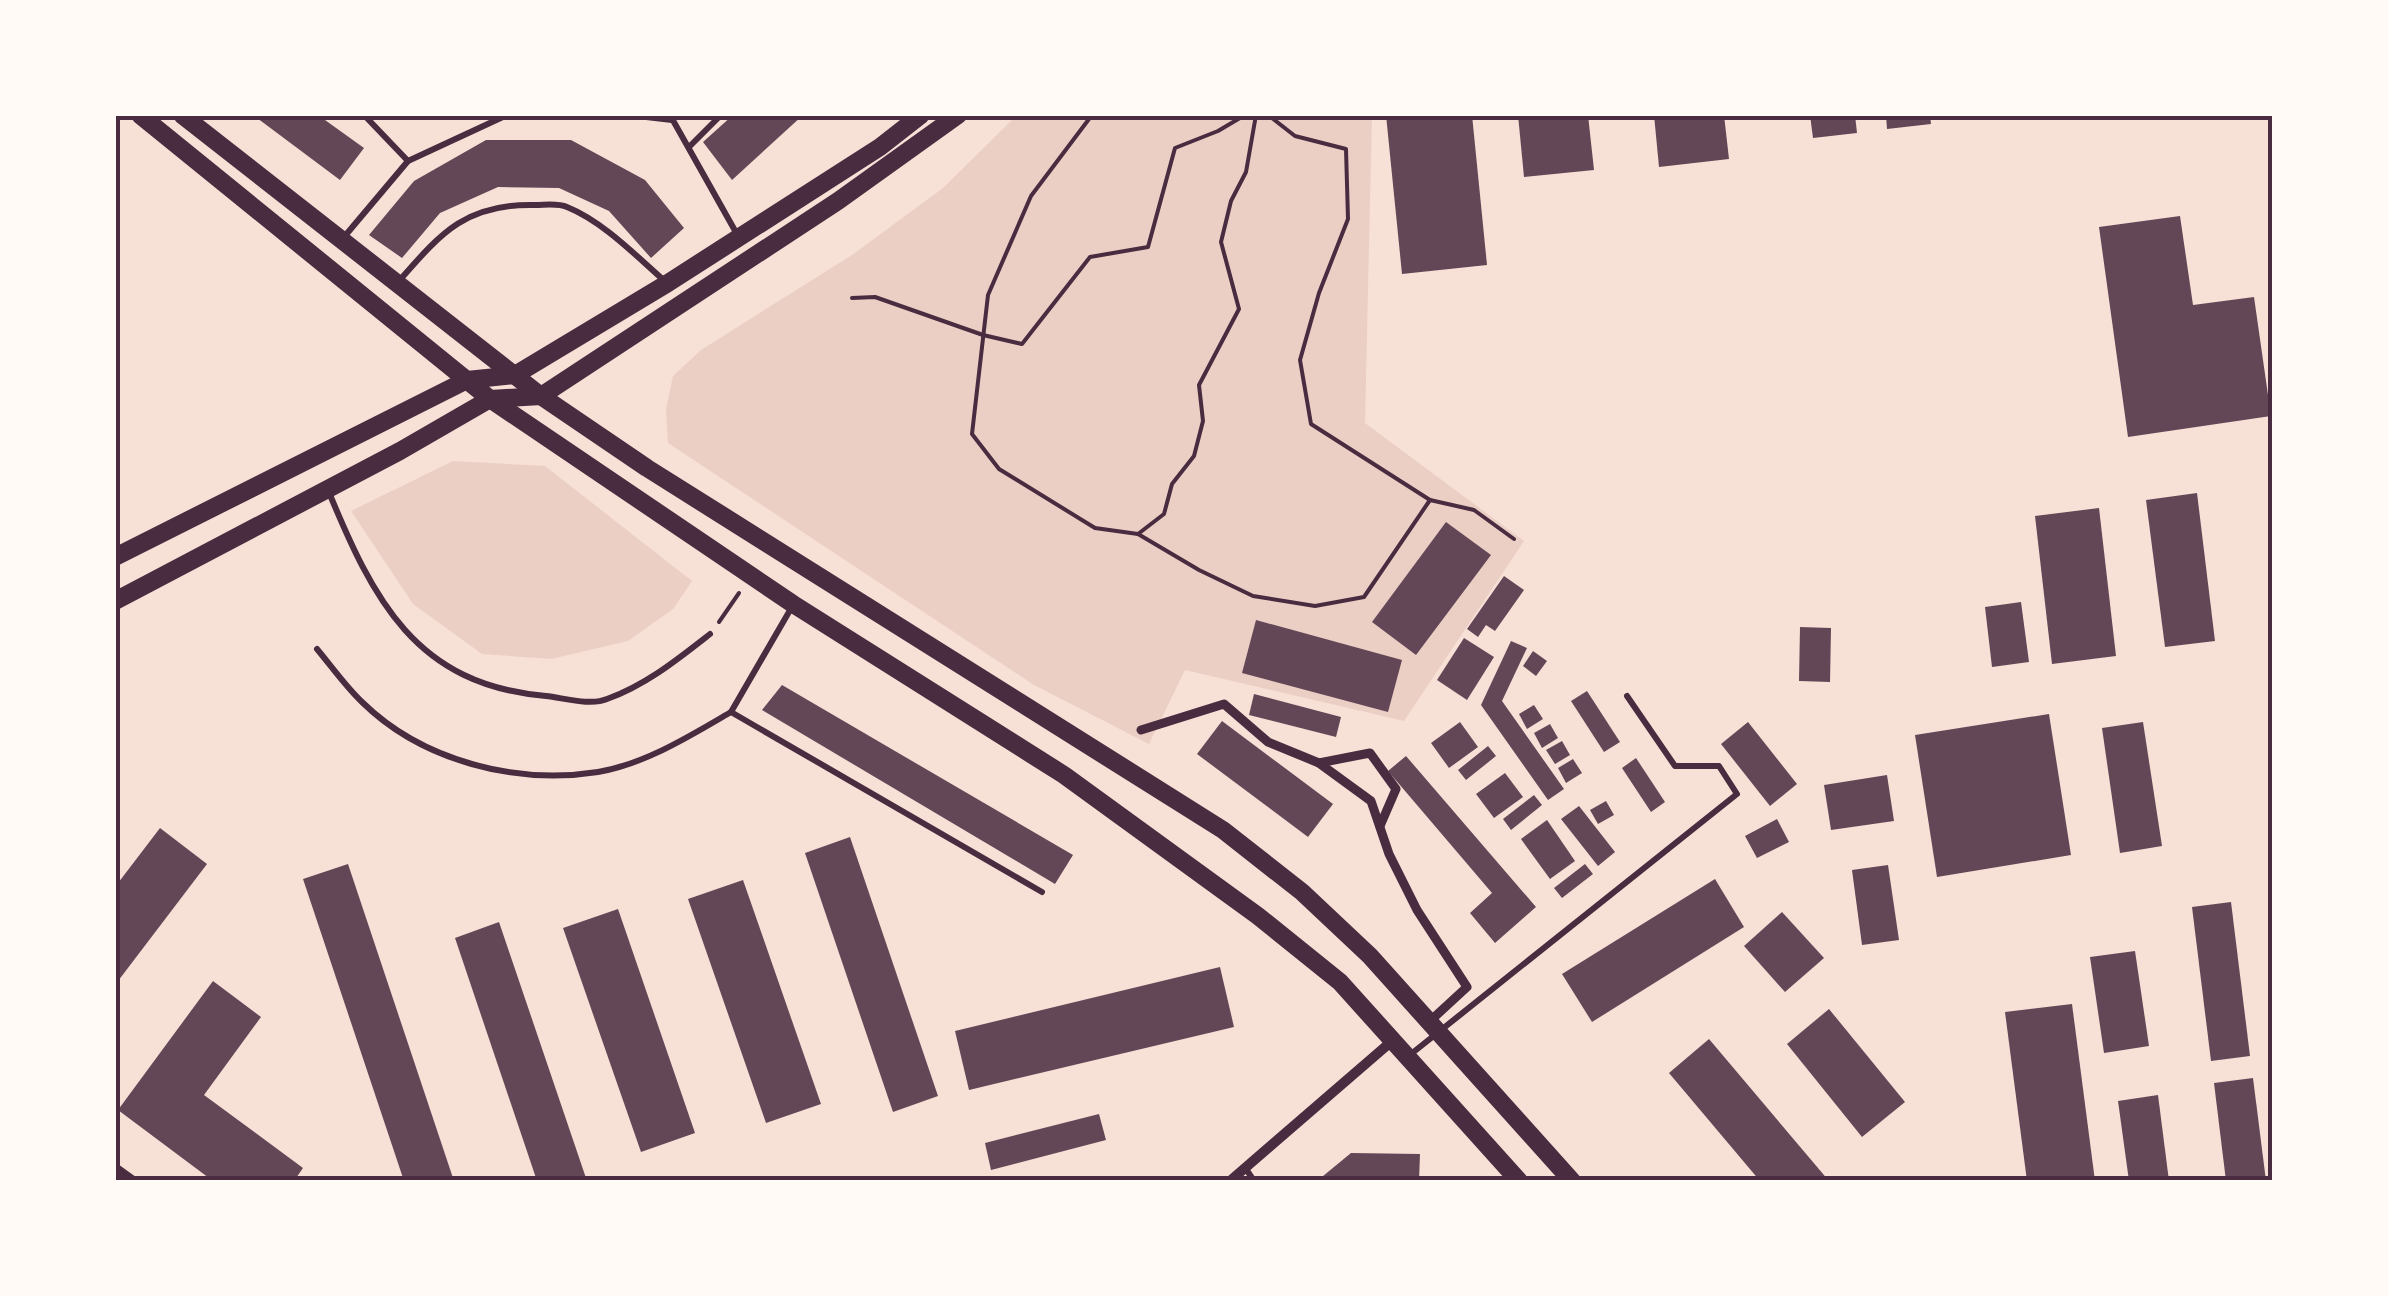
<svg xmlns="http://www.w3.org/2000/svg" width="2388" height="1296" viewBox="0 0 2388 1296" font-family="'Roboto Condensed',sans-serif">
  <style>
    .green { fill: #ebcfc5 }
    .building { fill: #644757 }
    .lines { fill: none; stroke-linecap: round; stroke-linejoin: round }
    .path { stroke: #4a2c40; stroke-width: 4 }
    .service { stroke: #4a2c40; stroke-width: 6 }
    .pedestrian { stroke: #4a2c40; stroke-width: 9 }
    .minor { stroke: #4a2c40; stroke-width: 10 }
    .tertiary { stroke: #4a2c40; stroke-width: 18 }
    .neatline { fill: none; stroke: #4a2c40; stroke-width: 4 }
  </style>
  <rect width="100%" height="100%" fill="#f7e1d7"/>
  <g class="green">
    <polygon points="1017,115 1372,115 1365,423 1524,541 1404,721 1185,670 1149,744 1034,685 668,443 666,409 673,376 701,350 852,255 943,188"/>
    <polygon points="453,461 545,466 692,581 673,609 628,641 551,659 482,654 413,604 351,511"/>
  </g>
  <g class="building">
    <polygon points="253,115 318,115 364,148 340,180"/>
    <polygon points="733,115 803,115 732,180 703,142"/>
    <polygon points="1386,115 1472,115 1487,265 1402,274"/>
    <polygon points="1518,115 1588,115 1594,170 1524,177"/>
    <polygon points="1654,115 1724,115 1729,159 1659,167"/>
    <polygon points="1810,115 1855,115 1857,133 1813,138"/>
    <polygon points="1886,115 1930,115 1931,124 1887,129"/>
    <polygon points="486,140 571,140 645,180 684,228 651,258 609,211 559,188 498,187 440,213 402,258 369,235 414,181"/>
    <polygon points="2180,216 2193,305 2254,297 2271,416 2128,437 2099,227"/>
    <polygon points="2197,493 2215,641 2165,647 2146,500"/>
    <polygon points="2099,508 2116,656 2052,664 2035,516"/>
    <polygon points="1446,522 1491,555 1416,655 1372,622"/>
    <polygon points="1504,576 1524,590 1495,631 1486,625 1478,637 1467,629"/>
    <polygon points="2021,602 2029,662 1992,667 1985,607"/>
    <polygon points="1256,620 1402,660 1388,712 1242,673"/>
    <polygon points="1800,627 1831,628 1830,682 1799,681"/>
    <polygon points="1464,638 1494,657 1467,700 1437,680"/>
    <polygon points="1511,641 1527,648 1502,701 1564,789 1548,800 1481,705"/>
    <polygon points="1533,651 1547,661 1536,676 1523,666"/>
    <polygon points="782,685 1073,855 1055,884 762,710"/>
    <polygon points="1587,691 1620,742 1604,752 1571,701"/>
    <polygon points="1254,694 1341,717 1336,737 1249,715"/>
    <polygon points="1534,705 1543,719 1527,729 1519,714"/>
    <polygon points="2049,714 2071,855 1937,877 1915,735"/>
    <polygon points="1222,721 1333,804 1308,837 1197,754"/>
    <polygon points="1460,722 1478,747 1449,768 1431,743"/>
    <polygon points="1748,722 1797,784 1770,806 1721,744"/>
    <polygon points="2143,722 2162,846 2120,853 2102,728"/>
    <polygon points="1550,724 1558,738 1542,748 1534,733"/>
    <polygon points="1562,741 1570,755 1555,764 1546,750"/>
    <polygon points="1488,746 1496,756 1466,780 1458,770"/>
    <polygon points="1406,756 1536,907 1495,943 1470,913 1492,893 1388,771"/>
    <polygon points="1636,758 1665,802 1651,812 1622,768"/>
    <polygon points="1573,759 1582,773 1566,783 1558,768"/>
    <polygon points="1505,773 1523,797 1494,818 1476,794"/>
    <polygon points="1887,775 1894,821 1831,830 1824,785"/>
    <polygon points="1534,795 1542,805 1511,830 1503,819"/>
    <polygon points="1606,801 1614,815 1598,824 1590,810"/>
    <polygon points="1579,806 1615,852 1598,866 1561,819"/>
    <polygon points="1777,819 1789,842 1757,858 1745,836"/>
    <polygon points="1547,820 1575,861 1550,879 1521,839"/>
    <polygon points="160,828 207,864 115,985 115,887"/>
    <polygon points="850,837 938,1096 893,1112 805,853"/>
    <polygon points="348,864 454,1181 404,1181 303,879"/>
    <polygon points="1585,864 1593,874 1562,898 1554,888"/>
    <polygon points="1888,865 1899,940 1862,945 1852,870"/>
    <polygon points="1715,879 1744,927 1592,1022 1562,974"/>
    <polygon points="743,880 821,1104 766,1123 688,899"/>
    <polygon points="2231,902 2250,1056 2211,1061 2192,907"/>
    <polygon points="618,909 695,1133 641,1152 563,928"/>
    <polygon points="1782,912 1824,958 1785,992 1744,946"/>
    <polygon points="499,922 587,1181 537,1181 455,938"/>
    <polygon points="2135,951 2149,1046 2104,1053 2090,957"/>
    <polygon points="1220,967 1234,1027 969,1090 955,1031"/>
    <polygon points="213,981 261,1017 204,1095 303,1168 294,1181 213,1181 118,1110"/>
    <polygon points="2072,1004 2095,1181 2027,1181 2005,1012"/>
    <polygon points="1829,1009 1905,1102 1862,1137 1787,1044"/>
    <polygon points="1709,1039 1829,1181 1760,1181 1669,1073"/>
    <polygon points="2253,1078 2266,1181 2226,1181 2214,1083"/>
    <polygon points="2158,1095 2169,1181 2129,1181 2118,1101"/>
    <polygon points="1099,1114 1106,1140 991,1170 985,1143"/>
    <polygon points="1351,1153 1420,1154 1419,1181 1317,1181"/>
  </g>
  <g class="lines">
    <g class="path">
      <polyline points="1092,115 1031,196 988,295 972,434 999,469 1095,528 1138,534 1199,570 1253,596 1315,606 1364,597 1430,500 1474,510 1514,539"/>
      <polyline points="1268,115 1295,136 1346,149 1348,219 1319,293 1300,360 1311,424 1430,500"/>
      <polyline points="852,298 875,297 983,335 1022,344 1090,257 1148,247 1175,148 1218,131 1245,115"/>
      <polyline points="1138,534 1164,514 1172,484 1194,456 1203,421 1199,385 1239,309 1221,242 1231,201 1246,172 1256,115"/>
      <polyline points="719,622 739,593"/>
    </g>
    <g class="service">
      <polyline points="364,115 408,161"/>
      <polyline points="629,115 672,120"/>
      <polyline points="670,115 738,236"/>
      <polyline points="689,147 721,115"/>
      <polyline points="344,237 408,161 505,116 521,115"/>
      <path d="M 399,281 C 441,233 466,203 536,205 C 545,205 558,203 567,207 C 604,222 637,257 667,283"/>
      <path d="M 328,490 C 373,599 415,685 546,696 C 564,698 591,706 607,699 C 646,685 678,659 710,634"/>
      <polyline points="793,605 731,712 1042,892"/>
      <path d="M 317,649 C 332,667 346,687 362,702 C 422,761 516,785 598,772 C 645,764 690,736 731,712"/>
      <polyline points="1411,1054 1737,794 1719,766 1675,766 1627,696"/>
      <polyline points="1246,1169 1254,1181"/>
    </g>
    <g class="pedestrian">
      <polyline points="1141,730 1224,704 1268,742 1319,763 1371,801 1389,854 1417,910 1467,987 1429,1022"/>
      <polyline points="1319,763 1370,753 1396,789 1380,826"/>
    </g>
    <g class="minor">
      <polyline points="115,1168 133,1181"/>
      <polyline points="1230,1181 1392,1041"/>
    </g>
    <g class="tertiary">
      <polyline points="140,115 490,399 793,604 1064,775 1258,916 1340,982 1519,1181"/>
      <polyline points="182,115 541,396 647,468 1223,830 1302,892 1370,956 1572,1181"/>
      <polyline points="115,557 467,380 515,375 668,283 880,147 921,115"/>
      <polyline points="115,601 400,451 490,399 541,396 838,201 958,115"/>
    </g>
  </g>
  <rect width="2388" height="1296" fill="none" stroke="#fffaf5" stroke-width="235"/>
  <rect x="118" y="118" width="2152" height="1060" class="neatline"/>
</svg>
